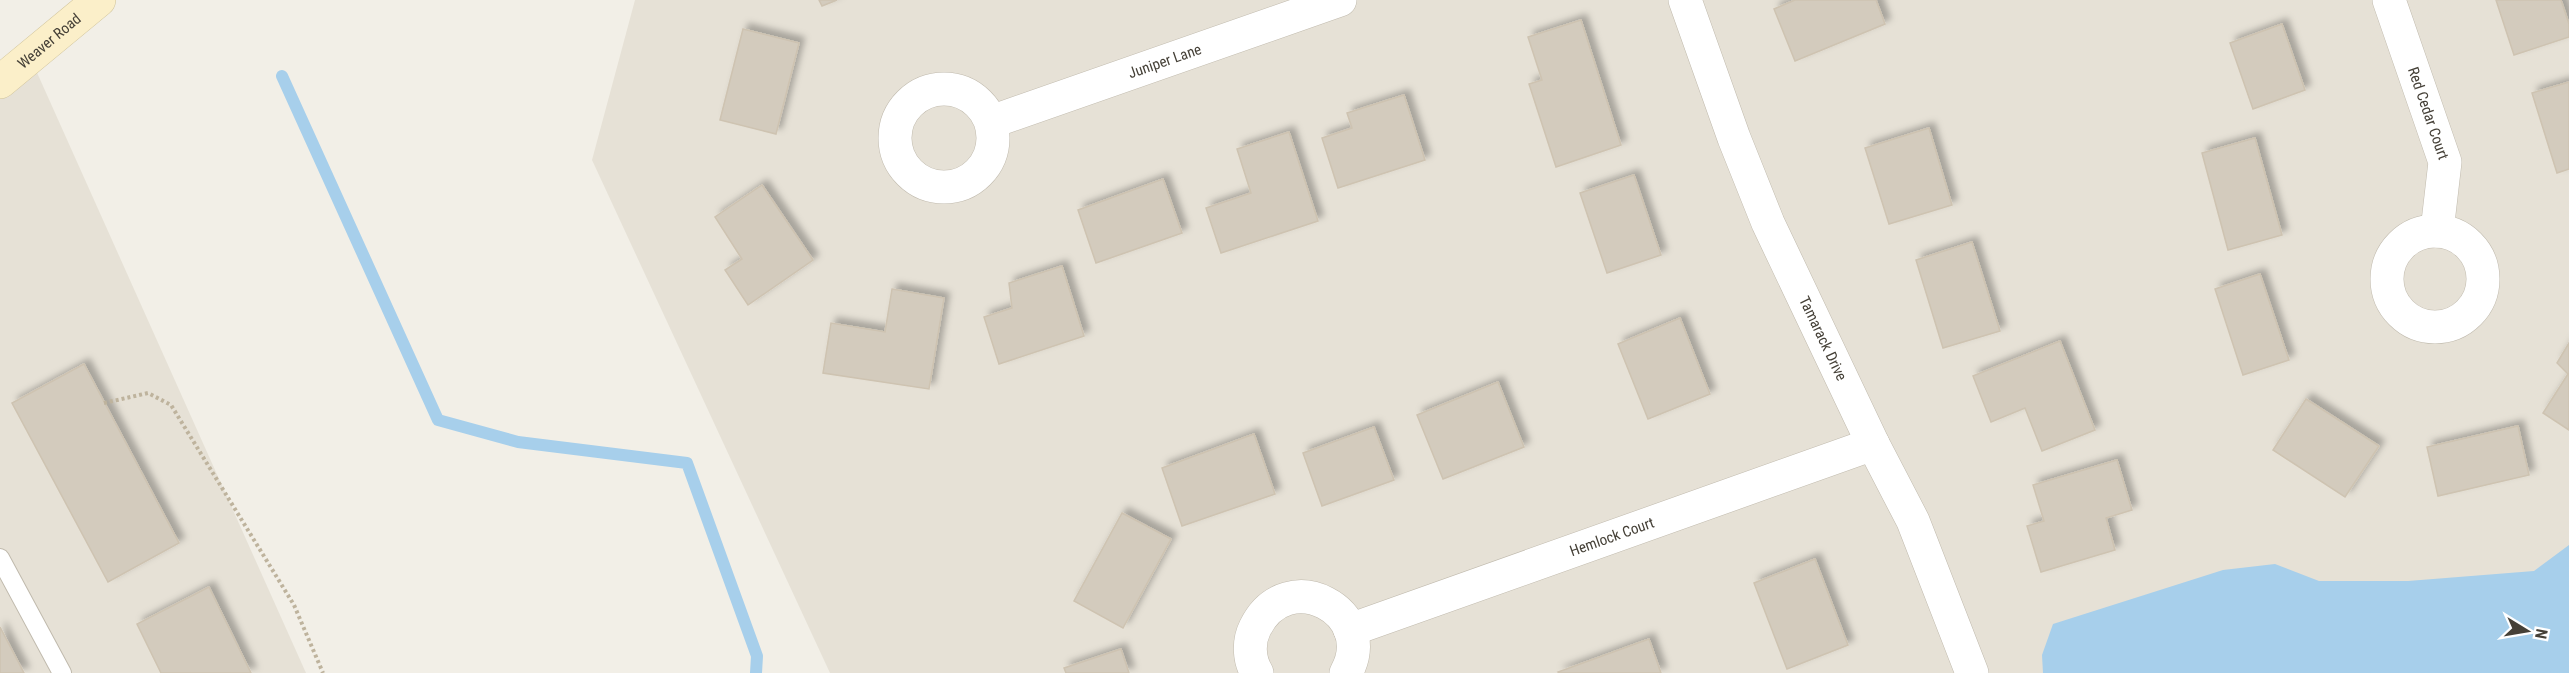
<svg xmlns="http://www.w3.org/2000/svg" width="2569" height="673" viewBox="0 0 2569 673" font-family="'Roboto Condensed',sans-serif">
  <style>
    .residential { fill: #e6e1d6 }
    .water { fill: #a7cfeb }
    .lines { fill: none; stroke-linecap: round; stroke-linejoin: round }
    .stream { stroke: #a7cfeb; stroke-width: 12 }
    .building { fill: #d3cbbd; stroke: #cec3b1; stroke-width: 1.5; filter: url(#shadow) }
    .service-casing { stroke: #c0baad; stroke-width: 20 }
    .minor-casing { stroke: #c0baad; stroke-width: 34 }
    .secondary-casing { stroke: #cfc299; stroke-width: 34 }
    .path { stroke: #beb39d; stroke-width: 4; stroke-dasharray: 3 3; stroke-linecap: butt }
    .service { stroke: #fff; stroke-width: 18 }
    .minor { stroke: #fff; stroke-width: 33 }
    .secondary { stroke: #fbefc9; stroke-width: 33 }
    .labels { text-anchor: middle; stroke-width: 5; stroke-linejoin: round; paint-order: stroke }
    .street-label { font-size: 15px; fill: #454037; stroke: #fff }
  </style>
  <defs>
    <filter id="shadow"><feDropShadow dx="5.5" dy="-5.5" stdDeviation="3" flood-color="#0004"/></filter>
  </defs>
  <rect width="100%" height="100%" fill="#f2efe7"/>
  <g class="residential">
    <polygon points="635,0 2569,0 2569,673 830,673 592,160"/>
    <polygon points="30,57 306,673 0,673 0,82"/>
  </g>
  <polygon class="water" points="2569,545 2569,673 2043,673 2042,655 2053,624 2223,570 2275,564 2319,581 2408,581 2534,571"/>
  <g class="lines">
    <polyline class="stream" points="282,76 438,420 518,442 687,463 757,656 756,673"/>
  </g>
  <g class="building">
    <polygon points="819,0 837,0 822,6"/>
    <polygon points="1795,0 1876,0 1885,24 1795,61 1774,9"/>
    <polygon points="2496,0 2561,0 2569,24 2569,37 2514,55"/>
    <polygon points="1581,20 1621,145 1556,167 1529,84 1542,80 1528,37"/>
    <polygon points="2282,24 2305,90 2253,109 2230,43"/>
    <polygon points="743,29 799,43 776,134 720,120"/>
    <polygon points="2569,82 2569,169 2557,173 2532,93"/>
    <polygon points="1404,95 1425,160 1338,188 1322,138 1352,128 1347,113"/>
    <polygon points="1929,128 1952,205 1889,224 1865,148"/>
    <polygon points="1289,132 1318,221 1221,253 1206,208 1251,193 1237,149"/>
    <polygon points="2255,138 2282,235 2228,250 2202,153"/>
    <polygon points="1634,175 1661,255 1607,273 1580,193"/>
    <polygon points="1163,179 1182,233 1096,263 1078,210"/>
    <polygon points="762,185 813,260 748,305 725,270 742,259 715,217"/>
    <polygon points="1972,242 2000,331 1943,348 1916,260"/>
    <polygon points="1062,266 1084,336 999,364 984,317 1012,308 1009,283"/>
    <polygon points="2260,274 2289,360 2243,375 2215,289"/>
    <polygon points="892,289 944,298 929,389 823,373 831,323 885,332"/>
    <polygon points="1680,318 1710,394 1648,419 1618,344"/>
    <polygon points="2060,341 2095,430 2042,451 2025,408 1991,422 1973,376"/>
    <polygon points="2569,343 2569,430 2543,413 2568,374 2557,363"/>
    <polygon points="84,364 179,543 108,582 12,403"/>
    <polygon points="1498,382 1524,447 1443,479 1417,415"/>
    <polygon points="2306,399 2379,446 2345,497 2273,450"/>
    <polygon points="2518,426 2529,475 2438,496 2427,447"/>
    <polygon points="1374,427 1394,480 1322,506 1303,453"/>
    <polygon points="1254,434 1275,494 1182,526 1162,468"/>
    <polygon points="2117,460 2132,510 2106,518 2115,550 2041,572 2027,526 2044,521 2033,485"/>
    <polygon points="1122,513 1171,539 1123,628 1074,601"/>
    <polygon points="1815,559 1848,645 1787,669 1754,583"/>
    <polygon points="209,587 251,673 161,673 137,624"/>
    <polygon points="0,627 24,673 0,673"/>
    <polygon points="1649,639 1661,673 1559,673 1558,672"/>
    <polygon points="1121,649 1129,673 1066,673 1064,668"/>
  </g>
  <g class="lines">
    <g class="service-casing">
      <polyline id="service" points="0,558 62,673"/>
    </g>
    <g class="minor-casing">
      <g id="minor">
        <path id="s1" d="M 1685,0 L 1734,138 L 1768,223 L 1873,444 L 1913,521 L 1972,673"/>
        <path id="s2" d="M 2389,0 L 2445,162 L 2437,231"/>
        <circle cx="944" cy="138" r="49"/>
        <path id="s3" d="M 991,122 L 1340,0"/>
        <circle cx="2435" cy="279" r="48"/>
        <path id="s4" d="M 1350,630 L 1873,444"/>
        <path d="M 1257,673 C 1249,660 1248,642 1255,628 C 1287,562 1380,612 1346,673"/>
      </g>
    </g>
    <g class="secondary-casing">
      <g id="secondary">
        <path id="s5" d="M 0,82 L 99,0"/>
      </g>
    </g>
    <polyline class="path" points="104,403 148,393 171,405 294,605 323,673"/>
    <use href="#service" class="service"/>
    <use href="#minor" class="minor"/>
    <use href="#secondary" class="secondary"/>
  </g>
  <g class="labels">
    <g class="street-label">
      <text dy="5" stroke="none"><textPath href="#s5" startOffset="64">Weaver Road</textPath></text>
      <text dy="5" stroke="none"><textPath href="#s3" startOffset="184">Juniper Lane</textPath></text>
      <text dy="5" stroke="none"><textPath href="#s2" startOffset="120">Red Cedar Court</textPath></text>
      <text dy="5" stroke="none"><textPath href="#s1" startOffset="366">Tamarack Drive</textPath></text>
      <text dy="5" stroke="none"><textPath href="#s4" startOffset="278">Hemlock Court</textPath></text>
    </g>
  </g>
  <g transform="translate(2527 631) rotate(101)" stroke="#ffffff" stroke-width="4.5" paint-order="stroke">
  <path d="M0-4.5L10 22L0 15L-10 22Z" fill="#454037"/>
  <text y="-9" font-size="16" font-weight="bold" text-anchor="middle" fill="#454037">N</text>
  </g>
</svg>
